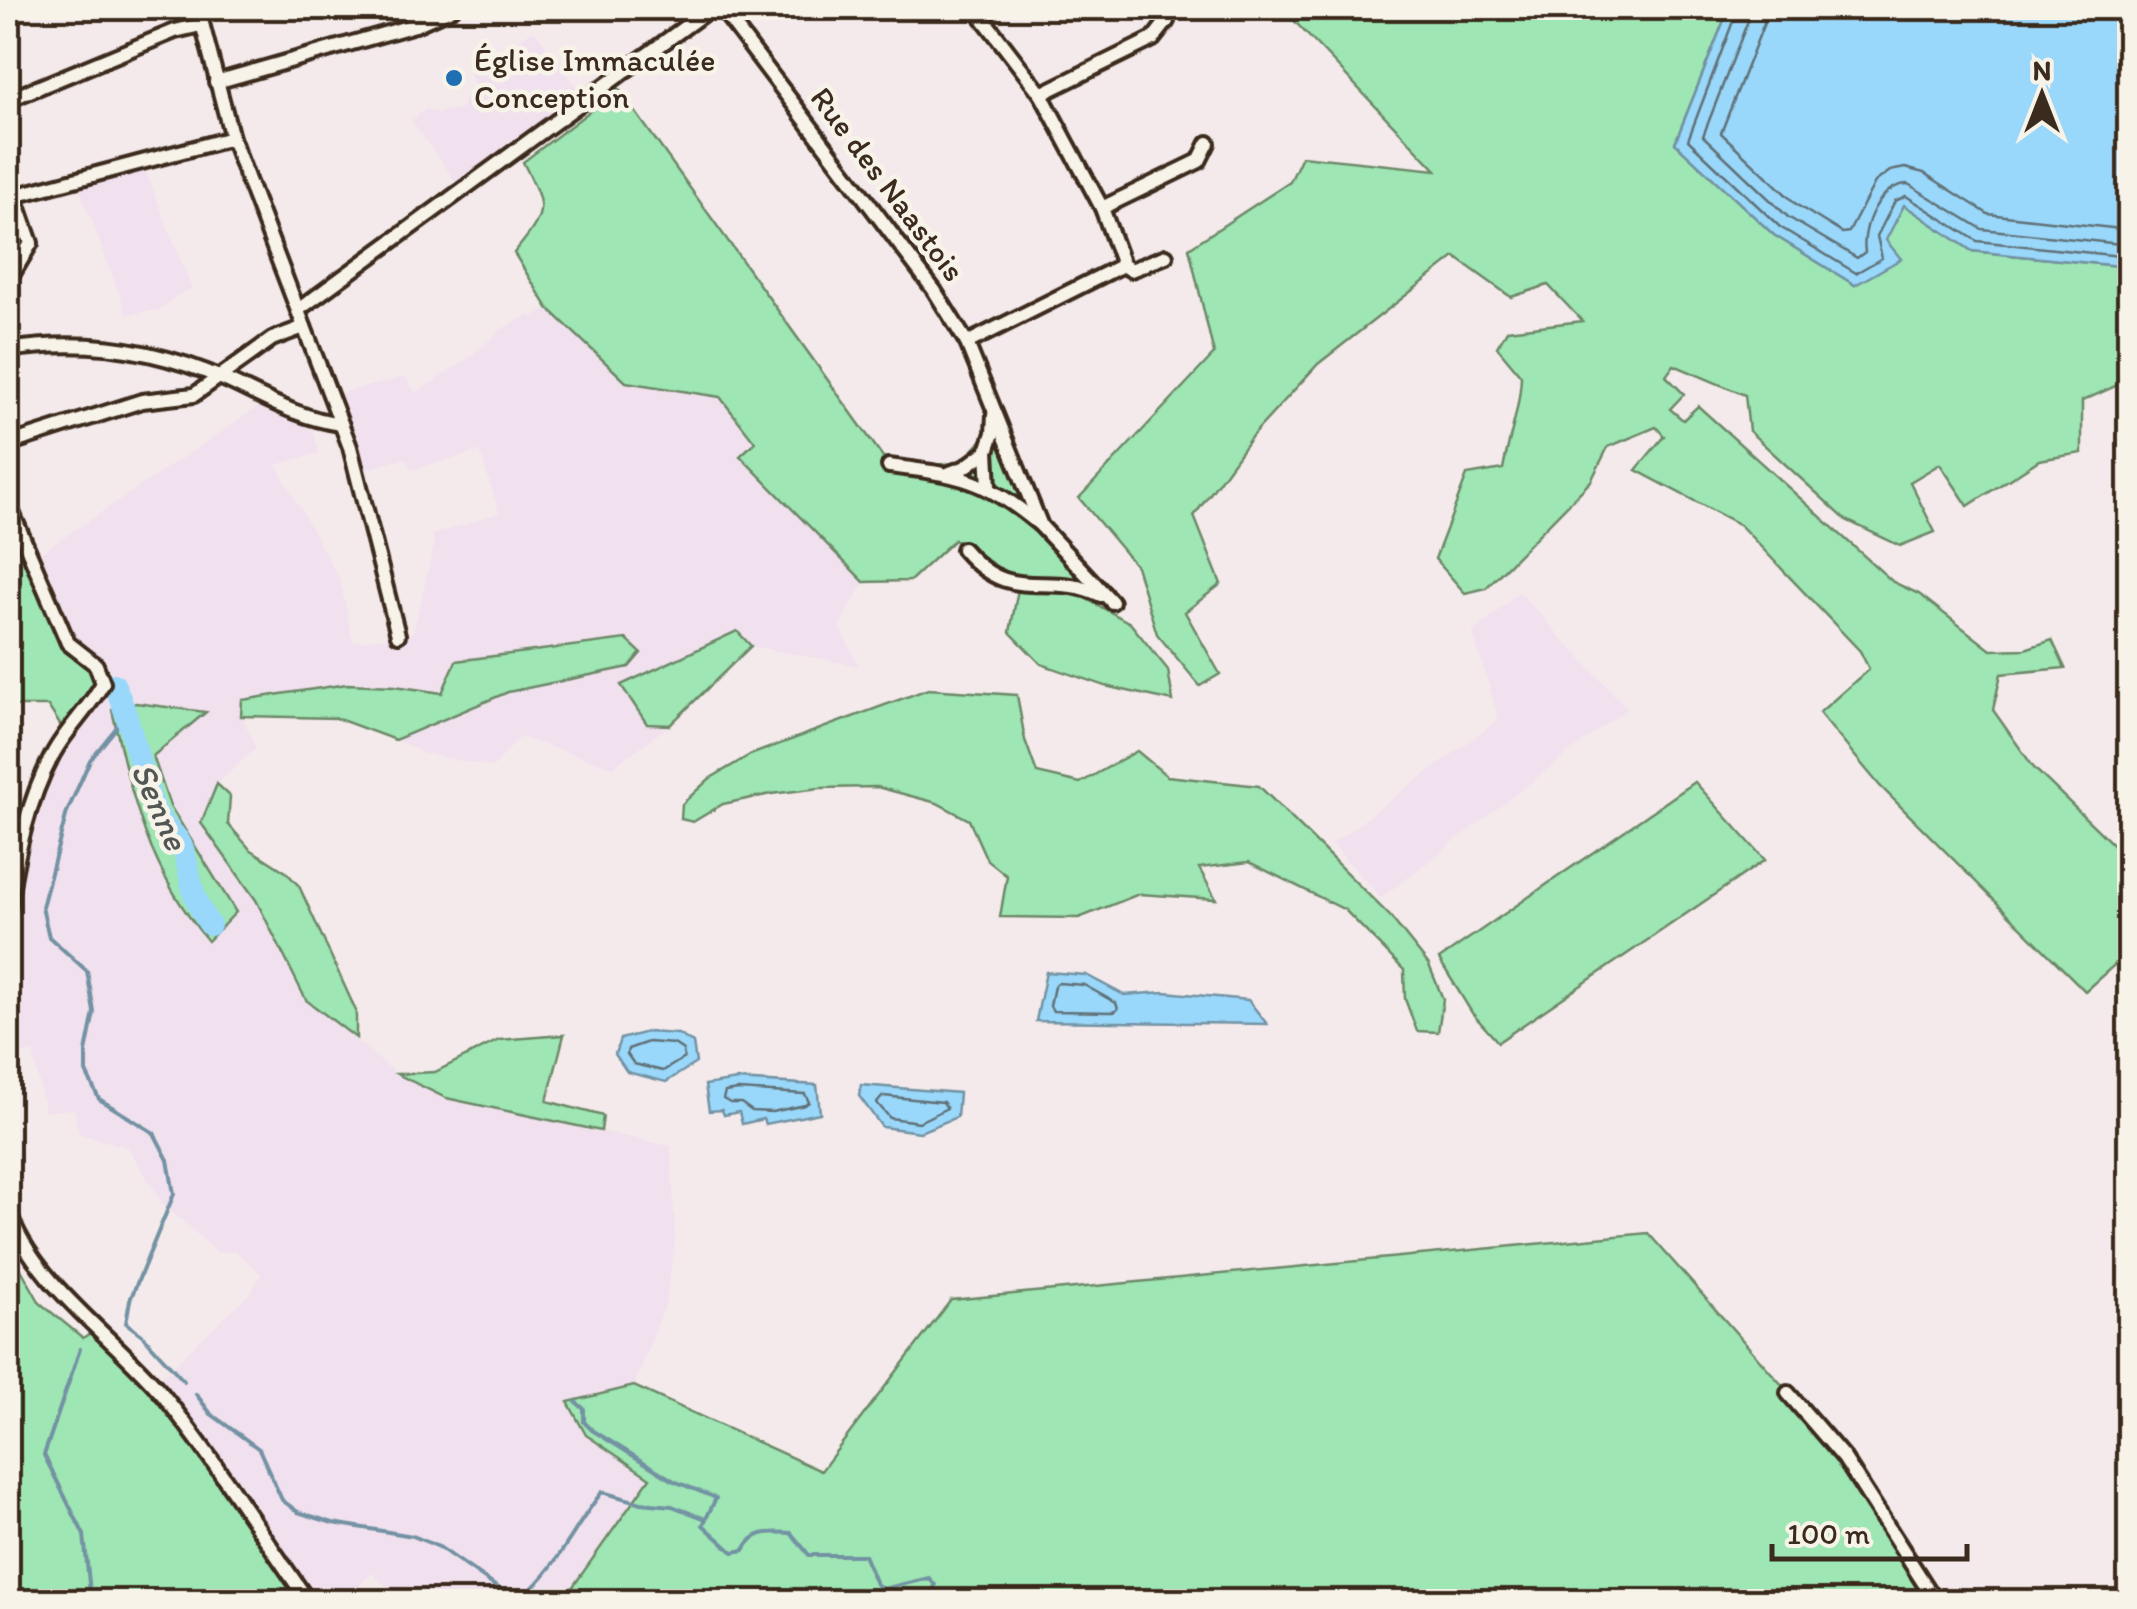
<svg xmlns="http://www.w3.org/2000/svg" width="2137" height="1609" viewBox="0 0 2137 1609" font-family="Itim,sans-serif">
  <style>
    .built { fill: #f1e0ee }
    .green { fill: #9ee6b3; stroke: #6c8868; stroke-width: 2.5 }
    .water { fill: #99d8fb; stroke: #7392a3; stroke-width: 2.5 }
    .lines { fill: none; stroke-linecap: round; stroke-linejoin: round }
    .shore { stroke: #617076; stroke-width: 2.5 }
    .stream { stroke: #7392a3; stroke-width: 4 }
    .river { stroke: #99d8fb; stroke-width: 22 }
    .minor-casing { stroke: #3b2a1e; stroke-width: 20 }
    .minor { stroke: #f7f3e8; stroke-width: 12 }
    .poi-dot { fill: #1f6fb2; stroke: #f7f3e8; stroke-width: 4 }
    .labels { text-anchor: middle; stroke-width: 9; stroke-linejoin: round; paint-order: stroke }
    .poi-label { font-size: 32px; fill: #3b2a1e; stroke: #f7f3e8; text-anchor: start }
    .street-label { font-size: 32px; fill: #3b2a1e; stroke: #f7f3e8 }
    .water-label { font-size: 35px; font-style: italic; fill: #525655; stroke: #f7f3e8 }
  </style>
  <rect width="100%" height="100%" fill="#f4eaeb"/>
  <filter id="ink" filterUnits="userSpaceOnUse"><feTurbulence type="fractalNoise" baseFrequency=".01" numOctaves="2"/><feDisplacementMap in="SourceGraphic" scale="20" xChannelSelector="R" yChannelSelector="G"/><feConvolveMatrix kernelMatrix="1 2 1 2 8 2 1 2 1" color-interpolation-filters="sRGB"/></filter>
  <g filter="url(#ink)">
    <g class="built">
      <polygon points="534,30 583,95 460,188 411,120 426,109 438,113 462,108 465,97 477,92 470,73"/>
      <polygon points="144,167 192,289 178,294 159,310 127,314 78,185"/>
      <polygon points="548,308 626,382 720,397 756,442 741,456 864,582 839,626 859,666 751,646 670,725 613,767 520,737 493,767 422,753 398,740 336,718 242,716 256,748 217,784 201,823 256,900 306,1000 397,1074 446,1098 671,1146 675,1243 665,1305 634,1386 568,1402 586,1435 650,1478 562,1601 403,1601 372,1573 344,1601 309,1601 153,1385 252,1291 261,1274 236,1251 218,1253 163,1204 128,1147 79,1134 74,1109 45,1112 33,1052 8,1056 8,915 33,822 60,753 110,687 112,673 67,634 38,555 262,404 313,430 319,453 276,465 340,580 353,642 413,633 434,546 432,535 499,513 480,451 411,470 406,458 357,472 330,396 405,377 416,393 469,358 502,329 530,315 532,318"/>
      <polygon points="1519,592 1627,708 1381,898 1332,844 1499,719 1473,633"/>
    </g>
    <g class="green">
      <path d="M 1282,8 L 1729,8 L 1675,143 L 1774,235 L 1855,285 L 1885,240 L 1904,205 L 1972,251 L 2129,267 L 2129,294 L 2120,302 L 2129,315 L 2129,380 L 2082,401 L 2082,453 L 2039,460 L 1968,506 L 1940,464 L 1910,482 L 1935,532 L 1900,546 L 1846,520 L 1749,431 L 1745,395 L 1674,365 L 1666,376 L 1684,394 L 1670,409 L 1683,420 L 1698,406 L 1893,582 L 1919,594 L 1991,650 L 2025,649 L 2052,640 L 2065,668 L 2001,674 L 1993,710 L 2034,768 L 2129,860 L 2129,952 L 2085,991 L 1880,786 L 1819,713 L 1869,669 L 1860,651 L 1740,525 L 1636,470 L 1664,436 L 1656,427 L 1608,447 L 1591,481 L 1486,588 L 1465,593 L 1435,559 L 1467,475 L 1503,469 C 1509,437 1520,408 1521,376 L 1497,347 L 1507,330 L 1582,321 L 1548,285 L 1511,297 L 1455,257 L 1318,364 L 1252,436 L 1194,516 L 1221,584 L 1185,612 L 1220,674 L 1200,686 L 1157,634 L 1136,566 L 1079,498 L 1214,354 L 1189,248 L 1290,182 L 1302,156 L 1436,170 Z"/>
      <path d="M 619,89 L 883,457 C 951,467 962,477 999,413 L 1048,526 L 1105,592 L 1083,597 L 1130,623 L 1168,670 L 1173,701 L 1105,686 L 1041,664 L 1010,632 L 1018,589 L 954,540 L 910,581 L 864,582 L 740,456 L 755,442 L 720,397 L 626,382 L 548,308 L 514,253 C 549,210 546,209 523,162 Z"/>
      <polygon points="8,524 65,652 91,670 98,682 64,731 48,706 8,706"/>
      <polygon points="737,631 751,646 670,725 647,724 621,685"/>
      <polygon points="626,639 641,653 629,667 508,692 395,740 336,718 241,716 242,700 347,684 395,686 442,693 456,661"/>
      <polygon points="928,689 1017,695 1025,740 1037,773 1080,783 1137,751 1167,776 1259,786 1389,915 1429,965 1443,999 1438,1032 1417,1031 1405,999 1404,970 1345,910 1249,862 1199,868 1216,899 1139,894 1079,918 1000,917 1007,876 987,860 969,820 937,803 877,787 820,788 771,794 723,804 693,822 681,819 682,804 709,779 750,755"/>
      <path d="M 136,703 L 206,712 L 153,756 L 170,806 L 236,912 L 208,941 C 148,870 132,798 112,710 Z"/>
      <polygon points="1695,782 1765,860 1498,1042 1472,1013 1439,959"/>
      <polygon points="217,784 230,796 228,824 250,849 286,872 299,886 356,1011 356,1038 306,1000 256,900 201,823"/>
      <polygon points="564,1035 547,1101 603,1116 601,1131 446,1098 397,1074 435,1072 499,1040"/>
      <polygon points="1648,1233 1834,1444 1936,1601 1283,1602 1282,1593 1265,1592 1264,1602 562,1602 650,1478 586,1435 568,1402 634,1386 821,1471 951,1300"/>
      <polygon points="13,1255 40,1303 83,1338 97,1328 153,1385 301,1590 293,1602 8,1602 8,1259"/>
    </g>
    <g class="water">
      <polygon points="1729,8 2129,8 2129,267 1972,251 1904,205 1886,240 1901,259 1855,285 1774,235 1675,143"/>
      <polygon points="1046,972 1086,975 1124,995 1165,992 1248,1000 1267,1024 1036,1021"/>
      <polygon points="647,1032 678,1034 693,1043 696,1063 666,1082 627,1072 615,1054 620,1039"/>
      <polygon points="737,1080 817,1085 820,1113 765,1124 763,1119 742,1124 739,1112 724,1115 722,1110 709,1111 705,1085"/>
      <polygon points="861,1085 959,1093 957,1117 920,1132 882,1127 859,1096"/>
    </g>
    <g class="lines">
      <g class="shore">
        <polyline points="1738,8 1688,140 1780,227 1856,273 1882,258 1877,236 1895,201 1906,196 1977,241 2130,257"/>
        <path d="M 1751,8 L 1749,18 L 1703,136 L 1788,217 L 1857,258 L 1865,252 C 1861,227 1879,185 1908,184 L 1982,229 L 2130,245"/>
        <polyline points="1766,8 1764,23 1721,133 1797,205 1842,233 1849,232 1875,182 1890,171 1905,168 1924,173 1988,214 2130,230"/>
        <polygon points="1058,983 1084,985 1116,1003 1118,1009 1114,1012 1053,1011 1050,1006 1054,986"/>
        <polygon points="648,1042 674,1044 683,1050 684,1058 663,1071 634,1064 627,1054 628,1049"/>
        <polygon points="738,1090 805,1094 809,1102 805,1105 772,1112 752,1111 741,1103 730,1103 723,1099 725,1092"/>
        <polygon points="883,1096 943,1102 947,1108 919,1122 890,1118 877,1103"/>
      </g>
      <g class="stream">
        <polyline points="125,710 116,728 90,760 67,812 42,907 49,937 87,971 94,1012 86,1052 86,1072 99,1099 154,1133 168,1160 174,1194 130,1300 126,1323 142,1335 184,1381"/>
        <polyline points="80,1349 44,1455 84,1535 91,1602"/>
        <path d="M 196,1394 L 211,1414 L 259,1449 L 282,1500 L 298,1512 L 333,1523 L 413,1536 L 439,1547 L 505,1593 L 523,1596 C 556,1570 576,1524 602,1492 L 641,1503 L 672,1506 L 706,1519"/>
        <path d="M 576,1402 L 584,1409 L 584,1422 L 592,1430 L 674,1481 L 716,1498 L 703,1525 L 733,1552 L 744,1550 C 754,1530 769,1532 791,1533 L 809,1555 L 864,1555 L 876,1584 L 883,1589 L 929,1578 L 935,1585 L 929,1602"/>
      </g>
      <path class="river" d="M 114,684 C 133,724 138,768 155,809 C 160,824 176,832 182,846 C 193,877 188,894 210,925"/>
      <g class="minor-casing">
        <g id="minor">
          <polyline points="198,8 232,138 350,447 398,635"/>
          <polyline points="408,8 415,25"/>
          <polyline points="721,8 934,290 967,343 1041,526 1112,602"/>
          <polyline points="216,82 415,25 453,8"/>
          <polyline points="1041,94 1153,39 1167,21"/>
          <polyline points="8,100 175,31 201,25"/>
          <polyline points="8,177 31,243 8,282"/>
          <polyline points="14,196 232,138"/>
          <polyline points="1102,208 1199,161 1208,143"/>
          <polyline points="1123,265 1131,270 1166,256"/>
          <polyline points="298,310 711,8"/>
          <polyline points="967,343 1123,265 1102,208 1041,94 975,8"/>
          <path d="M 8,350 C 84,338 155,348 226,380 C 263,397 300,419 341,424"/>
          <polyline points="8,444 142,401 194,395 272,339 304,327"/>
          <path d="M 889,466 C 959,475 984,478 1039,524"/>
          <polyline points="950,473 964,468 987,451"/>
          <polyline points="989,487 987,451 993,433 994,415"/>
          <path d="M 8,503 L 68,643 L 96,665 L 103,683 C 89,709 67,728 53,754 C 27,802 16,857 8,911"/>
          <path d="M 963,549 C 1012,607 1046,569 1101,595"/>
          <path d="M 8,1209 C 30,1281 116,1338 163,1395 C 216,1461 260,1533 309,1602"/>
          <polyline points="1788,1393 1844,1458 1936,1602"/>
        </g>
      </g>
      <use href="#minor" class="minor"/>
    </g>
  </g>
  <circle class="poi-dot" cx="454" cy="78" r="10"/>
  <g class="labels">
    <g class="poi-label">
      <text x="474" y="71">Église Immaculée<tspan x="474" dy="37">Conception</tspan></text>
    </g>
    <g class="street-label">
      <text transform="translate(888 184) rotate(53)" y="11">Rue des Naastois</text>
    </g>
    <g class="water-label">
      <text transform="translate(160 806) rotate(66)" y="12">Senne</text>
    </g>
  </g>
  <rect width="2137" height="1609" fill="none" stroke="#f7f3e8" stroke-width="40"/>
  <rect x="20" y="20" width="2097" height="1569" fill="none" stroke="#3b2a1e" stroke-width="4" filter="url(#ink)"/>
  <g transform="translate(2042 95)" stroke="#f7f3e8" stroke-width="8" paint-order="stroke">
  <path d="M0-8L18 38L0 25L-18 38Z" fill="#3b2a1e"/>
  <text y="-15" font-size="28" font-weight="bold" text-anchor="middle" fill="#3b2a1e">N</text>
  </g>
  <path d="M1772 1544v15h195v-15" fill="none" stroke="#3b2a1e" stroke-width="5"/>
  <text x="1787" y="1544" font-size="30" fill="#3b2a1e" stroke="#f7f3e8" stroke-width="8" paint-order="stroke">100 m</text>
</svg>
